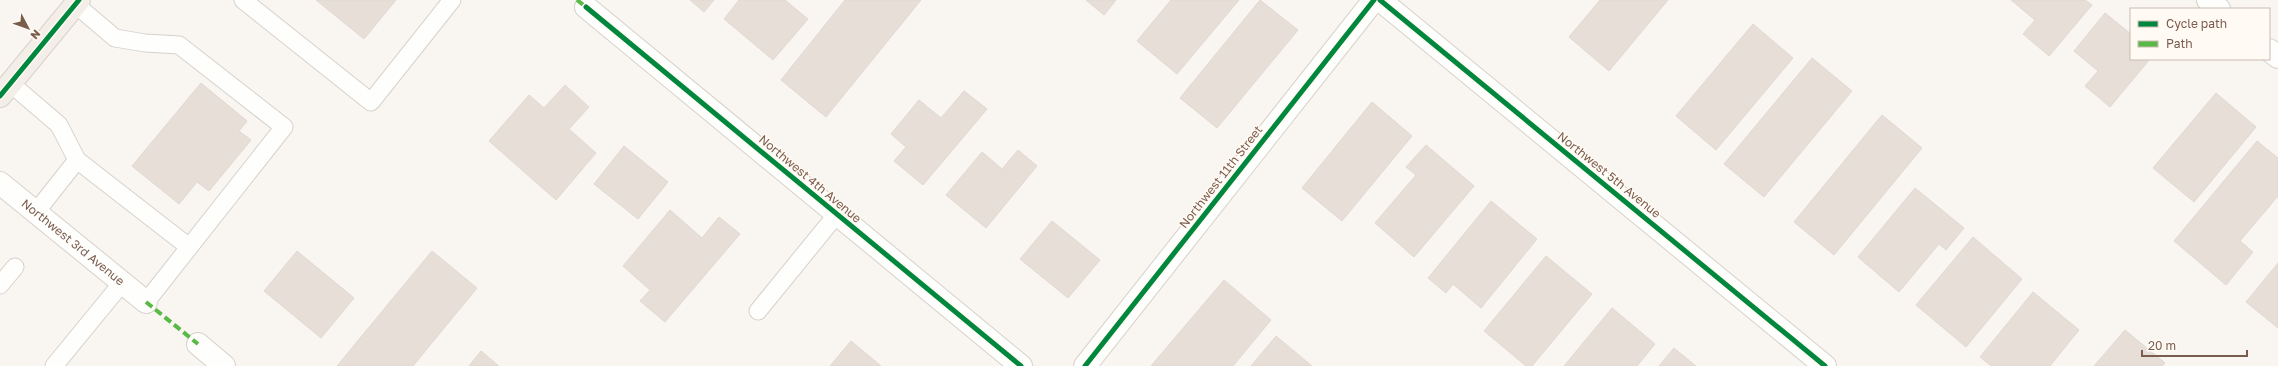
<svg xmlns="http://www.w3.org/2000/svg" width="2278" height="366" viewBox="0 0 2278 366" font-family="'Golos Text',sans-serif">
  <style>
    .building { fill: #e6ded7; stroke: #e2d8d2 }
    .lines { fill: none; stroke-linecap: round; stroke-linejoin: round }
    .service-casing { stroke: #d7d1cb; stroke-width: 19 }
    .minor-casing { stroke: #d7d1cb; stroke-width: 24 }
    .primary-casing { stroke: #dad1cc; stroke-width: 24 }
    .service { stroke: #fefefd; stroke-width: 17 }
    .minor { stroke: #fefefd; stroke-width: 22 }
    .primary { stroke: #f3eee8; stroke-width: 22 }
    .quiet { stroke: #58b947; stroke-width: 4; stroke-dasharray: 8 4; stroke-linecap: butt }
    .cycleway-casing { stroke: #fffaf3; stroke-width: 8 }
    .cycleway { stroke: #00873e; stroke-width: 5 }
    .labels { text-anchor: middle; stroke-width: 3; stroke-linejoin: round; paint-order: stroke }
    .street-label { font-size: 12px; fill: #7a5c4d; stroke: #fffaf3 }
  </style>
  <rect width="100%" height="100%" fill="#f9f5f0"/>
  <g class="building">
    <polygon points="316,0 396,0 364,39"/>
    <polygon points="690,0 714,0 704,12"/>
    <polygon points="739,0 785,0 808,19 773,60 724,19"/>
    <polygon points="845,0 921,0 826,117 781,80"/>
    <polygon points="1086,0 1116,0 1104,15"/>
    <polygon points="1171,0 1239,0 1177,74 1137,41"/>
    <polygon points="1260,0 1298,30 1217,128 1180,98"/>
    <polygon points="1600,0 1668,0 1609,71 1569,37"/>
    <polygon points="2011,0 2085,0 2092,5 2049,56 2023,34 2035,20"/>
    <polygon points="2105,13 2131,34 2131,59 2150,59 2110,107 2085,86 2098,71 2074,51"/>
    <polygon points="1753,24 1793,58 1716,150 1676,116"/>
    <polygon points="1812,58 1852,91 1764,197 1724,164"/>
    <polygon points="201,83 247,121 239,131 251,140 209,191 197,182 179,204 132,166"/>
    <polygon points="565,85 589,107 569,129 596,153 556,200 489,141 529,95 544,108"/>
    <polygon points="964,91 987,109 923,185 894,161 906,147 891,134 919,100 941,118"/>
    <polygon points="2216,93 2256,127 2194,202 2153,168"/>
    <polygon points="1372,102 1412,136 1342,221 1302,188"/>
    <polygon points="1882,115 1922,148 1834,255 1794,222"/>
    <polygon points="2257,141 2278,158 2278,196 2240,241 2253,252 2226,285 2174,241"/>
    <polygon points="1426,145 1474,186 1414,257 1375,223 1416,175 1406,167"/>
    <polygon points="624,146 668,182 638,219 594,184"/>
    <polygon points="1018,150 1037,166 986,228 946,195 982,152 1002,169"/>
    <polygon points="1915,188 1964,228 1946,250 1939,244 1899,292 1858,257"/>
    <polygon points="1491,201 1537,239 1481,308 1453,284 1446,293 1428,278"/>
    <polygon points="670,210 702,238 719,217 740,234 665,322 640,301 650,290 623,266"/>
    <polygon points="1052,221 1100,260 1068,298 1020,259"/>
    <polygon points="1973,237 2022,279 1966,347 1916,305"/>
    <polygon points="297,251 354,298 321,338 264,291"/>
    <polygon points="432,251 477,288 413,366 337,366"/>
    <polygon points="1546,256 1592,294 1532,366 1526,366 1484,331"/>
    <polygon points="2278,263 2278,328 2246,302"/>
    <polygon points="1224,280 1271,320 1233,366 1151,366"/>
    <polygon points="2033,292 2079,330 2050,366 1991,366 1980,357"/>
    <polygon points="1612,308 1655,344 1637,366 1564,366"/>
    <polygon points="2125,330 2165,363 2162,366 2094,366"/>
    <polygon points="1276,336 1312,366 1251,366"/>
    <polygon points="851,341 881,366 830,366"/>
    <polygon points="1674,348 1696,366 1659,366"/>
    <polygon points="481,351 499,366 469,366"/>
  </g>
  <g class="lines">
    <g class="service-casing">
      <g id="service">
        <polyline points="243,0 371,102 452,0"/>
        <polyline points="75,4 115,38 145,43 179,45 284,127 146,302"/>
        <polyline points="10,83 59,125 77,160 189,247"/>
        <polyline points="36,212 77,160"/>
        <polyline points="0,285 15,267"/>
        <polyline points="758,311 837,214"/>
        <polyline points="54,366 122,283"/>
      </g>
    </g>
    <g class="minor-casing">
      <g id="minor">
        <polyline points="1380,0 1825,366"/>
        <polyline points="2208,0 2219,9"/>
        <polyline points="586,7 1021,366"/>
        <polyline points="2269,50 2278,57"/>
        <path id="s1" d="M 0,183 L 146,302"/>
        <polyline points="198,344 224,366"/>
        <polyline points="1085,366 1374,0"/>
      </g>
    </g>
    <g class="primary-casing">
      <polyline id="primary" points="0,96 79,0"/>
    </g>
    <use href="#service" class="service"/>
    <use href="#minor" class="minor"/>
    <use href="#primary" class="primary"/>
    <g class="quiet">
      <polyline points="577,0 586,7"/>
      <polyline points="146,302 198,344"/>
    </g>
    <g class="cycleway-casing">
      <g id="cycleway">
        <polyline points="1380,0 1825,366"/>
        <polyline points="586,7 1021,366"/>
        <polyline points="0,96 79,0"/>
        <polyline points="1085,366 1374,0"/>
      </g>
    </g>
    <use href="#cycleway" class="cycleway"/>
  </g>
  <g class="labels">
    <g class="street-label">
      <text transform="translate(1609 175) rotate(39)" y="4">Northwest 5th Avenue</text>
      <text transform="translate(1221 177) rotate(-52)" y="4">Northwest 11th Street</text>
      <text transform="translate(810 179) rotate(40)" y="4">Northwest 4th Avenue</text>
      <text dy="4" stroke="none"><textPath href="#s1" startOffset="94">Northwest 3rd Avenue</textPath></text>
    </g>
  </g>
  <rect x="2130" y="8" width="140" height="52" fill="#fffaf3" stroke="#cabbb1"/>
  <rect x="2138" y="21" width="20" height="6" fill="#00873e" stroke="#cabbb1"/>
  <text x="2166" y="28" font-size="12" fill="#7a5c4d">Cycle path</text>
  <rect x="2138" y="41" width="20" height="6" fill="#58b947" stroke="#cabbb1"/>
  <text x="2166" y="48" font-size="12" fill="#7a5c4d">Path</text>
  <g transform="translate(28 28) rotate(131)" stroke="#fffaf3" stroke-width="3" paint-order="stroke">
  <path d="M0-3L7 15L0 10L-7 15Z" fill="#7a5c4d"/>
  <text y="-6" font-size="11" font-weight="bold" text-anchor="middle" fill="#7a5c4d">N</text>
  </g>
  <path d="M2142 350v6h105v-6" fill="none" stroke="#7a5c4d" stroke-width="2"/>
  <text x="2148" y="350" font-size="12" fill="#7a5c4d" stroke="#fffaf3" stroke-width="3" paint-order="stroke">20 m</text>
</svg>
